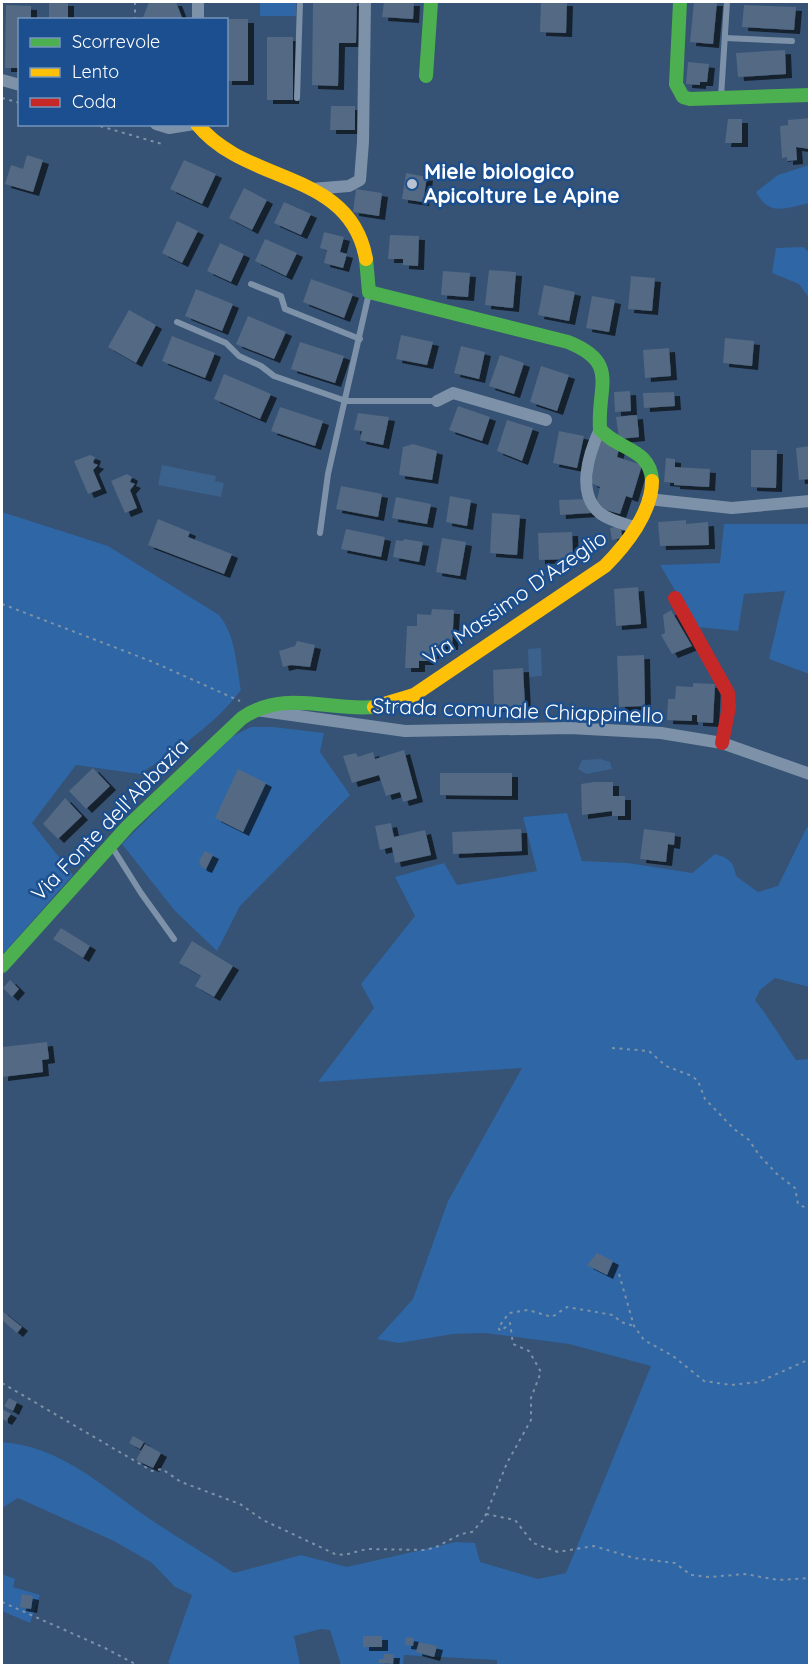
<svg xmlns="http://www.w3.org/2000/svg" width="811" height="1667" viewBox="0 0 811 1667" font-family="Quicksand,sans-serif">
  <style>
    .green { fill: #2f66a5 }
    .water { fill: #3b618d }
    .building { fill: #526984; filter: url(#shadow) }
    .lines { fill: none; stroke-linecap: round; stroke-linejoin: round }
    .path { stroke: #7d92a8; stroke-width: 2; stroke-dasharray: 3 4.5; stroke-linecap: butt }
    .lane { stroke: #7d92a8; stroke-width: 6 }
    .street { stroke: #7d92a8; stroke-width: 12 }
    .fast { stroke: #4caf50; stroke-width: 14 }
    .slow { stroke: #ffc107; stroke-width: 14 }
    .jam { stroke: #c62828; stroke-width: 14 }
    .poi-dot { fill: #b9c2ce; stroke: #1b4f8f; stroke-width: 2 }
    .labels { text-anchor: middle; stroke-width: 5; stroke-linejoin: round; paint-order: stroke }
    .poi-label { font-size: 21px; font-weight: bold; fill: #fff; stroke: #1b4f8f; text-anchor: start }
    .street-label { font-size: 21px; fill: #fff; stroke: #1b4f8f }
  </style>
  <defs>
    <filter id="shadow"><feDropShadow dx="6" dy="4" stdDeviation="0" flood-color="#0009"/></filter>
  </defs>
  <rect width="100%" height="100%" fill="#365274"/>
  <g class="green">
    <rect x="260" y="2" width="36" height="14"/>
    <path d="M 809,165 L 809,203 C 786,208 769,217 756,192 L 778,175 Z"/>
    <polygon points="803,247 809,252 809,298 799,284 772,273 776,248"/>
    <path d="M 2,512 L 108,546 L 219,615 C 236,636 236,664 241,690 C 214,726 177,749 140,774 L 76,765 L 32,823 L 73,875 L 2,955 Z"/>
    <polygon points="724,524 809,524 809,674 769,659 785,591 744,594 738,631 697,627 660,565 720,563"/>
    <polygon points="251,727 273,727 324,733 320,752 350,795 240,906 217,951 175,911 122,844 229,738"/>
    <path d="M 567,813 L 582,861 L 628,863 L 692,873 L 715,854 C 728,858 734,861 736,876 L 758,892 L 778,886 L 807,827 L 809,829 L 809,987 L 775,978 L 760,990 L 755,1000 C 770,1019 782,1040 796,1060 L 809,1059 L 809,1665 L 497,1666 L 497,1660 L 404,1655 L 403,1665 L 341,1665 L 330,1630 L 321,1629 L 294,1636 L 300,1665 L 174,1665 L 168,1663 L 192,1595 L 175,1587 L 152,1563 L 114,1541 L 18,1498 L 2,1508 L 2,1442 C 58,1446 99,1483 144,1515 C 173,1535 204,1553 234,1573 L 301,1555 L 347,1567 L 456,1542 L 475,1543 L 480,1562 L 538,1579 L 566,1573 L 651,1366 L 569,1344 L 485,1333 L 453,1334 L 399,1343 L 377,1339 L 413,1299 L 448,1201 L 522,1068 L 318,1082 L 374,1008 L 361,984 L 415,916 L 395,877 L 444,863 L 457,885 L 537,871 L 523,817 Z"/>
    <polygon points="2,1574 15,1579 13,1587 40,1595 30,1623 2,1611"/>
  </g>
  <g class="water">
    <polygon points="162,465 216,476 215,481 224,483 221,497 158,485"/>
    <polygon points="541,648 542,676 529,677 528,649"/>
    <polygon points="600,759 610,762 612,769 586,774 578,769 582,760"/>
  </g>
  <g class="building">
    <rect x="49" y="2" width="19" height="18"/>
    <polygon points="149,2 176,2 183,20 142,20"/>
    <polygon points="313,2 357,2 356,43 339,43 338,86 312,85"/>
    <polygon points="384,2 414,2 413,19 382,17"/>
    <polygon points="541,2 567,2 566,33 540,32"/>
    <polygon points="694,2 717,2 713,44 690,42"/>
    <polygon points="6,5 31,6 31,20 20,20 20,68 5,68"/>
    <polygon points="744,5 796,7 794,30 742,27"/>
    <rect x="226" y="19" width="22" height="62"/>
    <rect x="267" y="37" width="26" height="63"/>
    <polygon points="785,50 786,74 738,77 736,53"/>
    <polygon points="688,62 709,64 707,82 700,82 700,85 686,84"/>
    <polygon points="331,106 355,106 355,130 330,130"/>
    <polygon points="810,118 810,149 796,147 797,160 787,161 787,157 782,158 780,126 788,125 788,120"/>
    <polygon points="728,119 742,119 742,143 725,143"/>
    <polygon points="27,155 43,160 33,192 5,184 11,165 23,169"/>
    <polygon points="184,160 216,174 202,204 170,189"/>
    <polygon points="406,173 427,177 423,202 402,199"/>
    <polygon points="244,188 267,200 252,230 229,218"/>
    <polygon points="356,189 382,193 379,216 353,212"/>
    <polygon points="284,202 311,214 301,235 274,223"/>
    <polygon points="177,221 198,231 182,263 162,253"/>
    <polygon points="324,232 344,237 340,252 347,254 343,268 324,263 327,250 320,248"/>
    <polygon points="390,235 419,236 418,266 403,265 403,259 388,259"/>
    <polygon points="265,239 297,253 286,276 255,261"/>
    <polygon points="220,243 244,254 231,282 207,271"/>
    <polygon points="489,270 516,272 513,308 485,305"/>
    <polygon points="443,271 470,273 468,297 441,295"/>
    <polygon points="631,276 655,278 652,311 628,309"/>
    <polygon points="311,279 353,294 344,318 303,302"/>
    <polygon points="544,285 575,292 569,321 538,315"/>
    <polygon points="196,289 233,304 222,331 185,316"/>
    <polygon points="592,296 615,300 609,332 586,328"/>
    <polygon points="129,310 156,325 136,363 108,347"/>
    <polygon points="248,316 286,332 274,359 236,344"/>
    <polygon points="401,335 433,342 427,365 396,359"/>
    <polygon points="172,336 215,353 205,378 162,361"/>
    <polygon points="725,338 754,341 752,366 723,363"/>
    <polygon points="300,342 344,356 335,383 291,369"/>
    <polygon points="461,346 485,352 479,379 454,373"/>
    <polygon points="669,348 671,376 645,378 643,350"/>
    <polygon points="500,355 524,363 514,394 489,386"/>
    <polygon points="541,366 569,375 557,411 530,402"/>
    <polygon points="224,374 271,394 260,419 214,399"/>
    <polygon points="630,391 631,411 615,412 614,392"/>
    <polygon points="674,392 675,406 644,408 643,393"/>
    <polygon points="458,406 490,417 482,441 449,430"/>
    <polygon points="280,407 323,421 315,446 271,431"/>
    <polygon points="358,413 389,417 383,445 360,440 362,431 354,430"/>
    <polygon points="637,415 639,437 619,439 616,417"/>
    <polygon points="507,420 533,428 522,461 497,451"/>
    <polygon points="559,431 584,436 577,468 553,463"/>
    <polygon points="601,438 619,449 617,457 642,465 632,498 626,496 620,514 599,508 596,504 600,487 591,483 593,474 590,473"/>
    <polygon points="413,444 437,451 432,480 399,475 403,447"/>
    <polygon points="810,446 810,479 799,480 796,448"/>
    <polygon points="751,450 777,450 776,488 751,487"/>
    <polygon points="90,455 95,457 93,463 98,465 93,470 101,489 88,494 74,461"/>
    <polygon points="666,458 675,459 675,467 710,469 709,487 674,485 674,483 664,482"/>
    <polygon points="127,474 132,477 130,482 135,484 130,490 137,508 125,513 111,481"/>
    <polygon points="341,486 382,494 378,517 336,509"/>
    <polygon points="450,496 471,500 467,526 446,522"/>
    <polygon points="396,497 431,504 427,524 392,518"/>
    <polygon points="587,499 591,513 560,515 559,500"/>
    <polygon points="492,513 520,515 517,555 490,553"/>
    <polygon points="158,519 190,532 188,537 232,554 224,574 148,545"/>
    <polygon points="686,520 686,524 708,522 709,545 660,546 658,522"/>
    <polygon points="621,526 622,538 612,540 610,528"/>
    <polygon points="346,529 385,537 381,557 341,549"/>
    <polygon points="572,532 573,559 539,560 538,533"/>
    <polygon points="442,538 466,542 460,576 436,572"/>
    <polygon points="404,539 423,542 419,562 393,557 396,540 403,541"/>
    <polygon points="638,587 641,624 616,626 614,589"/>
    <polygon points="432,609 454,610 452,646 434,646 433,655 429,655 428,661 419,661 419,668 405,668 407,626 417,626 417,614 431,615"/>
    <polygon points="671,610 692,646 672,654 661,635 665,633 663,615"/>
    <polygon points="297,641 315,645 310,667 291,665 283,667 279,651 295,646"/>
    <polygon points="644,655 645,706 619,707 617,656"/>
    <polygon points="523,668 525,706 494,708 493,670"/>
    <polygon points="693,683 715,684 713,723 697,722 697,715 692,715 692,721 667,720 668,699 675,699 676,686 693,687"/>
    <polygon points="404,750 417,798 403,802 400,792 386,796 379,775 352,783 343,756 356,753 358,757 373,752 375,759"/>
    <polygon points="93,768 110,786 86,809 69,791"/>
    <polygon points="238,769 266,783 243,832 215,818"/>
    <polygon points="440,773 512,773 512,796 440,795"/>
    <polygon points="594,782 613,782 613,796 625,796 625,816 612,816 612,811 582,815 581,784"/>
    <polygon points="65,798 82,816 58,839 43,824"/>
    <polygon points="391,823 394,837 425,830 431,855 395,863 392,847 380,850 375,826"/>
    <polygon points="521,829 522,851 453,854 452,832"/>
    <polygon points="644,829 675,833 674,845 668,844 666,862 640,859"/>
    <polygon points="205,851 213,855 206,869 201,867 199,861"/>
    <polygon points="61,928 90,946 83,958 53,939"/>
    <polygon points="192,941 233,966 214,997 195,986 201,976 179,963"/>
    <polygon points="10,980 19,989 12,997 3,988"/>
    <polygon points="47,1042 49,1059 42,1060 43,1072 2,1077 2,1047"/>
    <polygon points="597,1253 613,1261 607,1275 587,1265"/>
    <polygon points="2,1311 22,1327 17,1333 2,1320"/>
    <polygon points="9,1398 17,1402 13,1411 4,1406"/>
    <polygon points="2,1409 11,1414 6,1421 2,1419"/>
    <polygon points="133,1436 144,1442 140,1449 129,1443"/>
    <polygon points="145,1444 161,1453 153,1468 136,1460"/>
    <polygon points="22,1594 33,1596 31,1609 20,1607"/>
    <rect x="363" y="1636" width="19" height="11"/>
    <polygon points="406,1637 414,1638 413,1646 405,1645"/>
    <polygon points="419,1642 437,1646 434,1657 416,1652"/>
    <polygon points="384,1654 394,1654 393,1664 378,1663 379,1659 383,1659"/>
  </g>
  <g class="lines">
    <g class="path">
      <polyline points="135,20 135,2"/>
      <polyline points="2,98 20,103"/>
      <polyline points="93,124 162,144 163,141"/>
      <polyline points="2,604 153,662 240,701"/>
      <polyline points="612,1048 649,1051 666,1066 692,1076 698,1081 705,1099 734,1129 749,1140 759,1155 777,1174 795,1188 798,1204 810,1210"/>
      <polyline points="619,1274 634,1326 644,1340 673,1356 704,1381 731,1385 759,1382 810,1359"/>
      <polyline points="2,1383 152,1471 162,1469 181,1482 240,1504 263,1520 335,1554 344,1555 367,1549 425,1550 436,1547 461,1534 472,1532 484,1519 507,1463 531,1420 531,1398 541,1372 529,1351 513,1344 510,1323 501,1331 498,1328 509,1313 528,1310 552,1317 567,1307 613,1315 621,1322 634,1326"/>
      <polyline points="486,1514 515,1520 533,1543 558,1552 594,1546 634,1558 675,1563 691,1575 709,1577 745,1574 778,1580 810,1578"/>
      <polyline points="2,1602 105,1648 139,1666"/>
    </g>
    <g class="lane">
      <polyline points="725,38 792,41"/>
      <polyline points="721,97 727,2"/>
      <polyline points="297,98 300,2"/>
      <polyline points="251,284 281,296 285,309 360,339"/>
      <polyline points="177,322 226,343 239,356 261,366 274,376 346,401 437,401"/>
      <polyline points="320,533 328,474 369,293"/>
      <polyline points="112,847 141,893 174,939"/>
    </g>
    <g class="street">
      <polyline points="198,20 198,2"/>
      <polyline points="2,80 20,85"/>
      <polyline points="156,124 169,128 194,124"/>
      <polyline points="311,189 349,186 360,180 363,142 365,2"/>
      <polyline points="437,401 453,393 546,420"/>
      <path d="M 600,429 C 589,453 575,494 601,514 C 611,521 625,524 637,528"/>
      <polyline points="648,499 732,508 810,501"/>
      <polyline points="256,710 405,731 570,728 661,733 722,743 810,774"/>
    </g>
    <g class="fast">
      <polyline points="680,2 676,84 683,97 690,99 810,95"/>
      <polyline points="426,76 431,2"/>
      <path d="M 366,259 L 369,292 L 568,342 C 620,363 597,385 600,429 C 617,450 651,448 652,481"/>
      <path d="M 2,966 L 128,826 L 242,718 C 284,689 327,711 374,707"/>
    </g>
    <g class="slow">
      <path d="M 197,124 C 247,186 350,169 366,259"/>
      <path d="M 374,707 L 414,695 L 605,566 C 626,545 652,512 652,481"/>
    </g>
    <polyline class="jam" points="675,598 728,693 729,707 722,743"/>
  </g>
  <circle class="poi-dot" cx="412" cy="184" r="6"/>
  <g class="labels">
    <g class="poi-label">
      <text x="424" y="179">Miele biologico<tspan x="424" dy="24">Apicolture Le Apine</tspan></text>
    </g>
    <g class="street-label">
      <text transform="translate(515 598) rotate(-35)" y="7">Via Massimo D'Azeglio</text>
      <text transform="translate(518 711) rotate(2)" y="7">Strada comunale Chiappinello</text>
      <text transform="translate(110 820) rotate(-46)" y="7">Via Fonte dell'Abbazia</text>
    </g>
  </g>
  <rect width="811" height="1667" fill="none" stroke="#ffffff" stroke-width="6"/>
  <rect x="18" y="18" width="210" height="108" fill="#1b4f8f" stroke="#7695bc" stroke-width="1.5"/>
  <rect x="30" y="38" width="30" height="9" fill="#4caf50" stroke="#7695bc" stroke-width="1.5"/>
  <text x="72" y="48" font-size="18" fill="#ffffff">Scorrevole</text>
  <rect x="30" y="68" width="30" height="9" fill="#ffc107" stroke="#7695bc" stroke-width="1.5"/>
  <text x="72" y="78" font-size="18" fill="#ffffff">Lento</text>
  <rect x="30" y="98" width="30" height="9" fill="#c62828" stroke="#7695bc" stroke-width="1.5"/>
  <text x="72" y="108" font-size="18" fill="#ffffff">Coda</text>
</svg>
